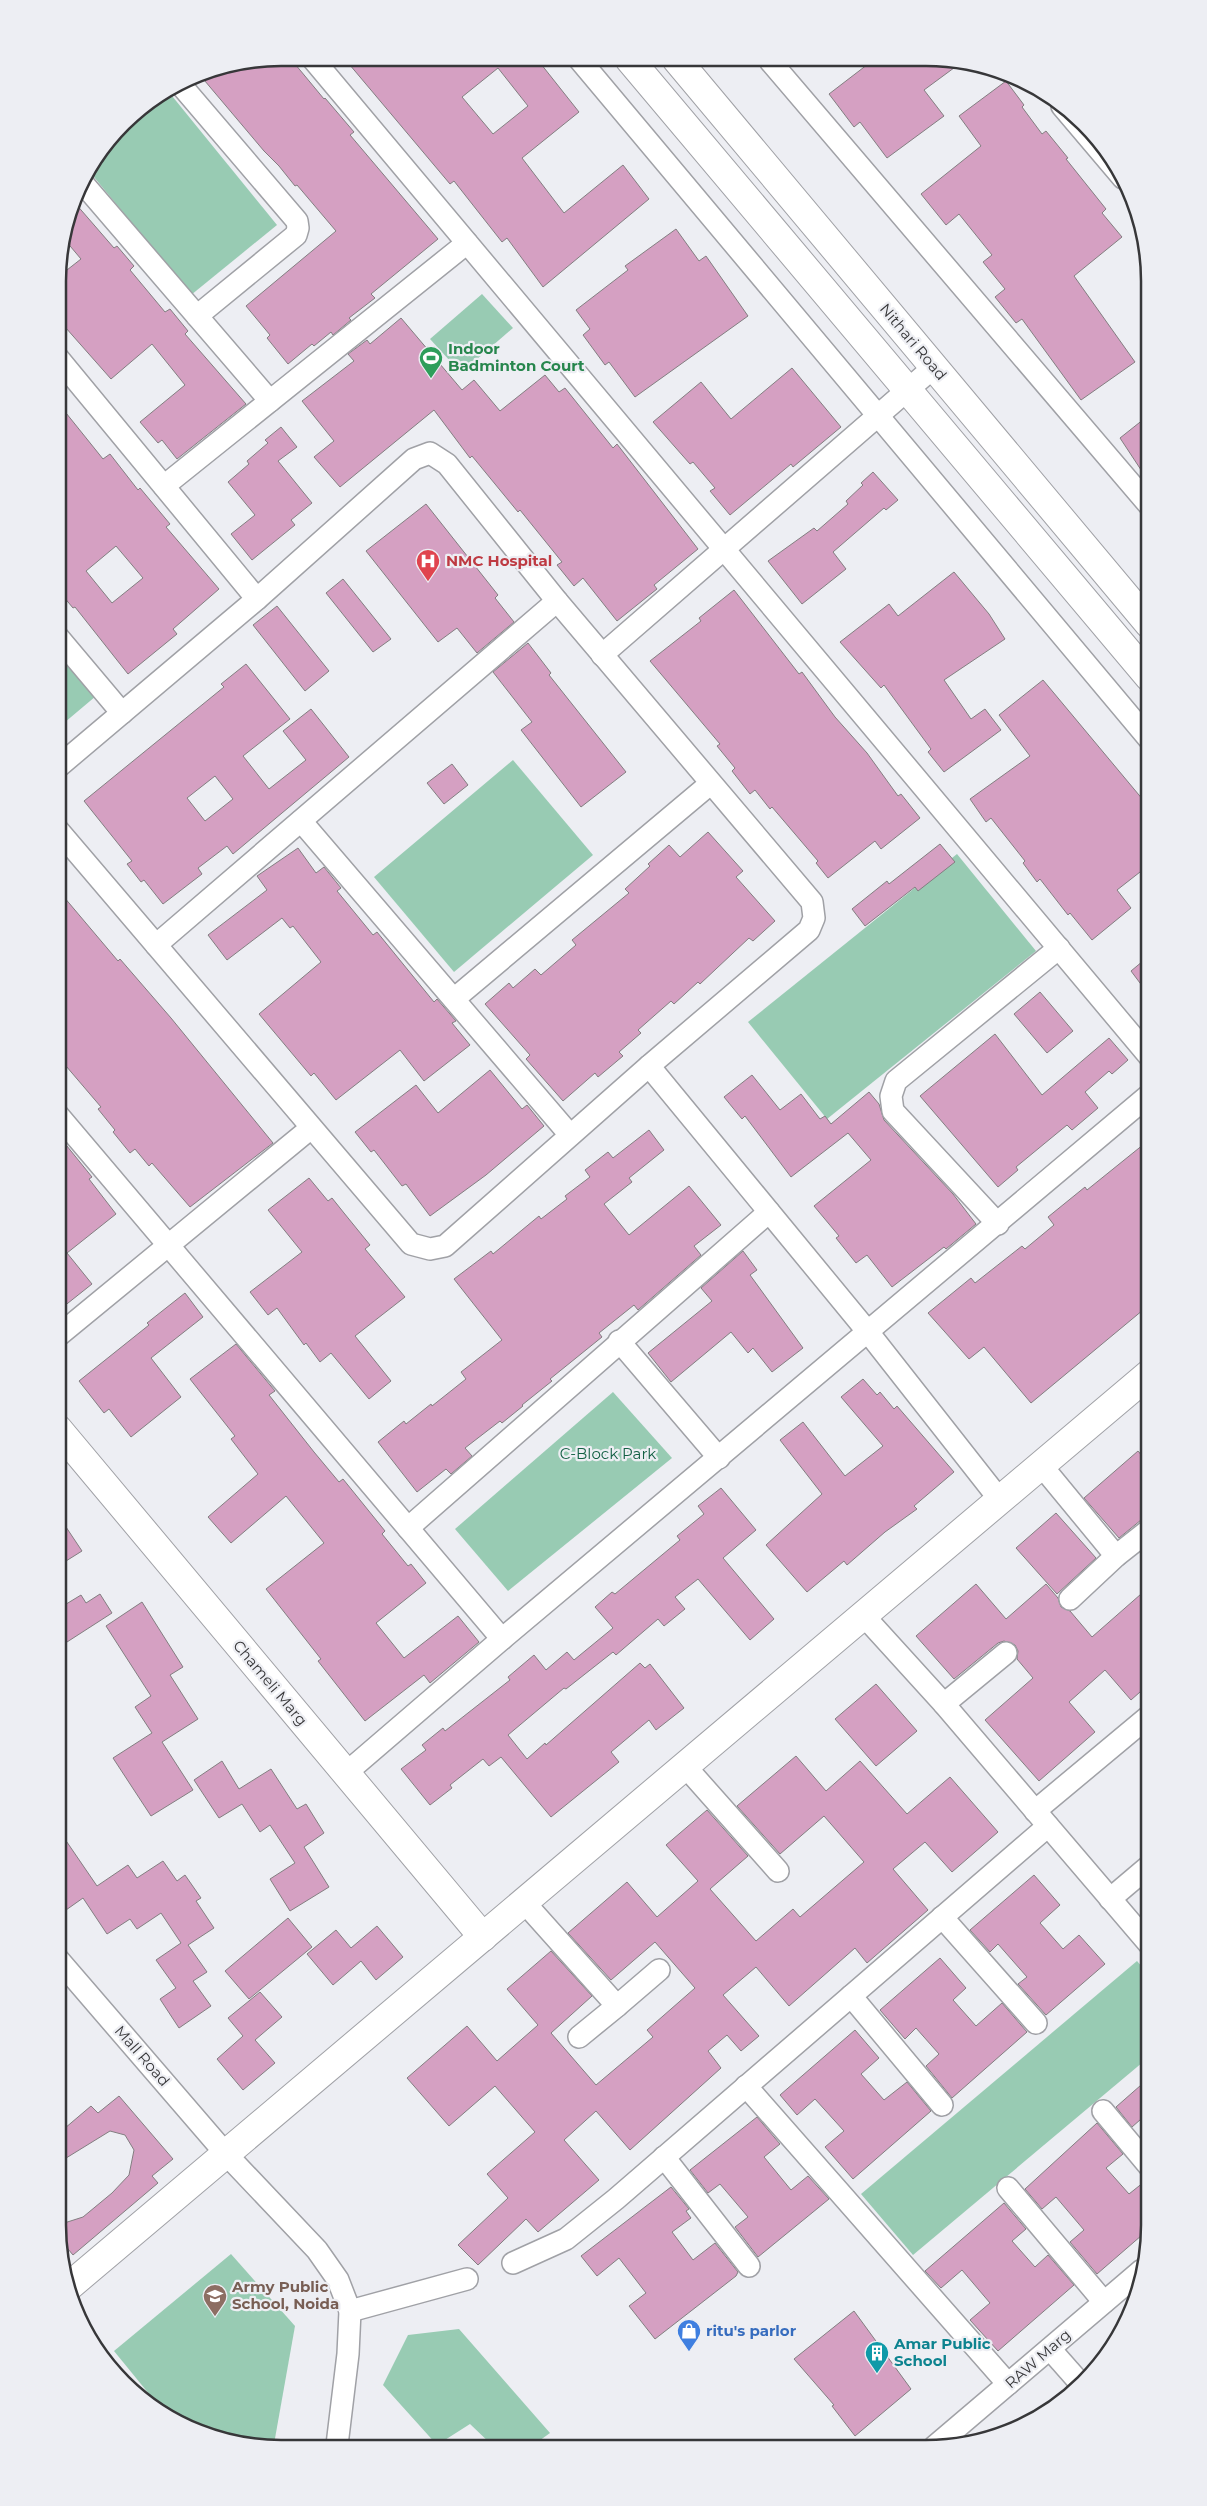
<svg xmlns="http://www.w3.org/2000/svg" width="1207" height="2506" viewBox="0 0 1207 2506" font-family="Montserrat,sans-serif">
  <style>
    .green { fill: #98cbb3 }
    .building { fill: #d5a0c2; stroke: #837e81; fill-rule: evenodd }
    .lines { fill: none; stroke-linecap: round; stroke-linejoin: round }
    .street-casing { stroke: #a0a1a6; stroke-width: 24 }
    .secondary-casing { stroke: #a0a1a6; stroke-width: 30 }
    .street { stroke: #fff; stroke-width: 21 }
    .secondary { stroke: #fff; stroke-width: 28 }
    .labels { text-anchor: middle; stroke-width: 4.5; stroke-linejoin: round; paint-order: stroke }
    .street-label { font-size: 15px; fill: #373739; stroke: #edeef3 }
    .leisure-label { font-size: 15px; font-weight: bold; fill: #27864d; stroke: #edeef3; text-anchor: start }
    .health-label { font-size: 15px; font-weight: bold; fill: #be3a42; stroke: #edeef3; text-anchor: start }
    .park-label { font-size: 15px; fill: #136044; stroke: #edeef3 }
    .education-label { font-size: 15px; font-weight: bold; fill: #785e54; stroke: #edeef3; text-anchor: start }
    .shop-label { font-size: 15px; font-weight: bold; fill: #366cbe; stroke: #edeef3; text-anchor: start }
    .culture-label { font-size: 15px; font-weight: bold; fill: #0d838f; stroke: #edeef3; text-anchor: start }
    .rim { fill: none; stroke: #373739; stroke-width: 2.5 }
  </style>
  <rect width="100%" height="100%" fill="#edeef3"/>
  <g class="green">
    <polygon points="168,91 277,225 191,295 89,171 133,113"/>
    <polygon points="482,294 513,328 461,373 430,339"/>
    <polygon points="58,652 96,696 58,728"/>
    <polygon points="513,760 593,855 454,972 374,877"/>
    <polygon points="957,854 1036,951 827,1119 748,1022"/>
    <polygon points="613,1392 672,1458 508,1591 455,1529"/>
    <polygon points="1137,1961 1149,1975 1149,2057 913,2255 861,2194"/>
    <polygon points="231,2254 295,2326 274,2444 238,2444 182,2425 167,2416 114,2351"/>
    <polygon points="459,2329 550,2433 532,2446 493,2446 470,2424 437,2445 383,2385 408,2335"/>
  </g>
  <g class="building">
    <polygon points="281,58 290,58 324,99 325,98 354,132 350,135 438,239 371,294 375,298 349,318 351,320 333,335 331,332 314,346 312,344 288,364 267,338 270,335 246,306 336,231 297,185 295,186 279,166 264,151 199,74"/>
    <path d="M 344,58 L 537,59 L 579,112 L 522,158 L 564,213 L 623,165 L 649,199 L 543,287 L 507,238 L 502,242 L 454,181 L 450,184 ZM 498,68 L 528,106 L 493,134 L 462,97 Z"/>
    <polygon points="872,61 962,62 924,90 944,116 887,158 860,122 854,127 829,94"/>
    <polygon points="1006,81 1024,105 1022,107 1042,134 1046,131 1068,158 1066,159 1106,209 1102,213 1122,237 1074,276 1135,362 1081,400 1022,319 1016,323 995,297 1005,289 983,262 992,255 959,214 946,225 921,194 981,146 959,116"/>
    <polygon points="75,203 114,248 117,246 134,266 130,270 165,312 170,309 188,331 185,334 246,404 177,459 162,440 158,443 140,422 185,385 152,344 111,379 58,319 58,277 81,259 65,240"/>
    <polygon points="676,229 699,261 706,256 748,316 635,397 609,362 605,365 583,335 590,329 576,310 628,270 625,266"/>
    <polygon points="401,318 462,390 474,380 500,411 545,375 559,392 565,388 613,448 617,444 698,549 654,585 657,589 617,621 583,578 574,586 557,565 562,562 520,510 518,512 472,456 470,458 434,410 340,487 314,457 334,441 302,401 354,361 348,354 367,340 370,344"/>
    <polygon points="792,368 841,427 793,467 791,464 730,515 710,491 715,488 693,462 690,464 653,422 701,382 731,419"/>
    <path d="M 58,403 L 103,459 L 110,454 L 138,490 L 140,488 L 170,524 L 166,527 L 219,589 L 173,629 L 177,634 L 128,674 L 75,607 L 73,608 L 58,590 ZM 116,546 L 143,578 L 112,603 L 86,571 Z"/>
    <polygon points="1149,415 1149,482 1120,438"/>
    <polygon points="281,427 297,447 278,461 312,503 291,520 295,525 252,560 231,534 255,515 228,482 249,464 247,461 268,443 265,440"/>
    <polygon points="873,472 898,500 886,510 884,508 833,552 846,569 802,604 768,561 814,528 817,531 848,504 846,501 863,485 861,483"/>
    <polygon points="426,504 498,595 495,598 514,622 477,653 457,628 438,642 366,551"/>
    <polygon points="954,572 989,614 1005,639 944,680 971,719 985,709 1001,730 944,772 928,752 931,749 884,685 881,688 840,642 889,604 898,616"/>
    <polygon points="343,579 391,639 373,652 326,593"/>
    <polygon points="734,590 799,674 802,672 835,717 867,753 898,796 901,794 920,818 881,849 875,841 828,878 816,863 818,861 772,807 770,809 755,790 750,794 732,771 735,768 717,746 720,744 650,661 701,621 699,618"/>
    <polygon points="277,606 329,671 305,691 253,625"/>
    <polygon points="528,643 551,673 549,675 626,772 581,807 521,730 532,722 493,672"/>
    <path d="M 246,664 L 290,719 L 243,756 L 269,789 L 306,760 L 283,731 L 311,709 L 349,757 L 233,854 L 227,846 L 198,868 L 202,874 L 163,904 L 144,880 L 141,882 L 127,864 L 132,861 L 84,801 L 224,687 L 221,684 ZM 215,776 L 233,799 L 205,821 L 187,798 Z"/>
    <polygon points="1043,680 1149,807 1149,865 1117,890 1131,908 1092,940 1070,913 1068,915 1040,879 1037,882 1023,863 1025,861 991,818 986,822 970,799 1030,756 999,715"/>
    <polygon points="452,764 468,785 444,804 427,783"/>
    <polygon points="708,832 743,871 736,877 775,921 753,941 749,938 700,984 698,982 674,1004 671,1001 638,1030 641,1033 619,1052 623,1056 598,1077 595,1073 563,1101 526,1059 530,1055 485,1004 509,983 513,988 535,969 541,975 576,945 572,940 629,893 625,889 650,866 648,864 669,845 680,857"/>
    <polygon points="940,844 955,862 918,891 915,887 865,926 852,909 887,881 889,884"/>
    <polygon points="298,848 316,873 324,867 341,888 337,891 373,935 377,932 434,1002 437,999 456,1021 452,1023 470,1045 424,1081 400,1050 336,1100 314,1073 311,1076 259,1014 321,962 293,926 290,928 282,918 227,960 208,935 267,890 257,876"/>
    <polygon points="58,890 118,961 120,959 171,1018 273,1143 190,1207 152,1163 149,1166 135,1149 130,1153 113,1132 115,1130 98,1109 101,1107 66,1066 64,1067 58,1060"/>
    <polygon points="1149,956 1149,995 1131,971"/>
    <polygon points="1040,992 1073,1031 1047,1053 1014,1014"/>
    <polygon points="995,1034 1042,1095 1109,1038 1128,1060 1112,1074 1109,1071 1085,1092 1098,1108 1072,1130 1067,1125 1016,1167 1018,1170 998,1187 920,1096"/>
    <polygon points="490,1070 522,1109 527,1105 544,1126 486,1175 430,1216 406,1184 402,1186 374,1150 371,1152 355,1132 416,1085 438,1113"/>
    <polygon points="752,1075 780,1110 801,1094 820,1119 825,1116 831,1124 869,1092 879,1104 884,1120 953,1194 976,1224 946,1249 944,1247 892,1287 867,1255 856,1263 836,1238 839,1236 814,1206 871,1160 848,1133 791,1177 745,1116 742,1119 724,1097"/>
    <polygon points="649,1130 664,1150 629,1178 632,1182 604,1204 629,1235 689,1186 721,1225 694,1246 701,1255 638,1310 634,1305 599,1333 602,1337 550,1379 552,1381 522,1405 523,1406 502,1423 500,1421 465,1448 472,1456 451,1474 446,1469 417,1492 378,1442 404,1421 406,1424 431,1404 432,1406 466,1379 461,1372 502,1340 454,1279 491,1251 493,1254 539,1216 541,1219 567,1199 565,1196 590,1177 585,1170 608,1152 613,1158"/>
    <polygon points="58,1135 92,1177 89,1179 116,1214 67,1253 92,1284 58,1311"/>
    <polygon points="1149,1140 1149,1305 1031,1403 984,1347 969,1359 928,1313 971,1278 975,1283 1022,1246 1025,1249 1054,1225 1048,1217 1085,1187 1087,1190"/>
    <polygon points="309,1178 328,1201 332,1198 344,1213 370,1245 365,1249 405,1297 355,1336 391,1381 369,1399 331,1353 320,1362 306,1343 304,1345 277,1308 268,1315 250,1292 302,1252 268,1210"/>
    <polygon points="743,1251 757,1270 750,1275 803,1348 772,1372 753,1348 748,1353 731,1332 671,1382 648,1353 712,1301 701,1288"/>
    <polygon points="185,1293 203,1317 151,1358 181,1397 131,1437 109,1409 104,1413 79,1381 149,1325 147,1323"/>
    <polygon points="236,1344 275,1391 269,1395 314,1452 339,1482 343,1479 385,1531 382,1534 408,1566 411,1564 426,1583 376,1623 404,1658 458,1616 479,1642 430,1683 424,1675 365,1721 318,1661 321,1659 266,1589 324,1543 286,1496 231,1543 208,1517 258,1474 231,1439 235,1436 190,1379"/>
    <polygon points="863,1379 877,1395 880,1392 894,1409 897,1406 954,1472 914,1506 917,1509 885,1532 847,1565 844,1561 807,1592 766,1545 822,1494 780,1440 803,1422 845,1476 883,1446 841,1397"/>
    <polygon points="1138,1451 1149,1464 1149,1518 1141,1520 1119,1538 1084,1498"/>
    <polygon points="721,1488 756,1530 723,1558 774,1619 750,1640 698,1579 675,1597 685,1609 664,1626 658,1619 616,1655 613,1652 566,1689 564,1688 508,1735 527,1759 545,1743 546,1745 640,1663 645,1668 650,1664 684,1708 656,1730 649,1720 611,1752 619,1762 551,1817 501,1757 489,1766 483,1759 450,1785 452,1788 430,1805 401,1769 426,1750 422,1745 443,1728 445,1731 510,1680 508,1677 534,1655 546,1670 567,1652 574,1660 613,1628 595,1607 612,1592 615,1594 680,1540 677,1536 704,1514 698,1506"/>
    <polygon points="1056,1513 1096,1558 1057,1594 1016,1548"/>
    <polygon points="58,1515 82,1551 58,1566"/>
    <polygon points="976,1584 1006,1619 1046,1584 1058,1598 1061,1607 1070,1611 1092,1637 1149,1587 1149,1684 1131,1700 1105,1670 1069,1702 1095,1732 1039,1781 985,1720 1033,1678 1017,1659 1018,1651 1015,1645 1004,1641 998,1643 954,1679 916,1636"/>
    <polygon points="100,1594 112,1613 67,1642 58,1628 58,1609 81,1595 86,1603"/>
    <polygon points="142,1602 183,1667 170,1675 198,1719 162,1742 193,1790 151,1816 113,1758 152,1733 135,1707 151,1696 106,1626"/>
    <polygon points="876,1684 917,1731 876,1766 835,1719"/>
    <polygon points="796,1756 826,1791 860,1761 907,1814 950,1777 998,1832 952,1872 925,1842 893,1869 928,1910 867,1963 855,1948 789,2006 756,1967 723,1995 759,2036 741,2051 727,2035 708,2051 721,2068 630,2150 596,2111 564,2140 599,2180 538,2232 526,2219 478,2265 458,2245 508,2198 487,2174 535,2132 495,2086 449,2126 407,2078 467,2026 497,2061 538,2025 507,1989 551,1951 592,1996 551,2033 596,2085 653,2037 647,2030 695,1988 655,1942 611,1980 568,1933 627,1882 657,1917 698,1881 666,1845 707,1810 748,1856 710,1889 756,1941 793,1909 800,1917 864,1862 824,1816 780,1854 737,1806"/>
    <polygon points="222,1761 239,1789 271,1769 297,1809 306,1804 324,1833 304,1847 329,1887 290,1911 270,1879 295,1863 270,1825 260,1832 242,1804 219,1818 194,1780"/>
    <polygon points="58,1829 97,1886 128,1865 137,1878 163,1861 177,1881 185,1875 201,1898 196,1901 214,1928 188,1945 207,1972 193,1981 211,2006 179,2028 160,1999 176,1988 156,1960 181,1943 161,1913 137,1929 130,1919 107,1934 83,1898 66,1910 58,1898"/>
    <polygon points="1034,1875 1060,1905 1040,1923 1063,1949 1079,1935 1105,1964 1046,2015 1018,1984 1027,1977 998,1944 990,1952 970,1930"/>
    <polygon points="288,1918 312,1947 249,1999 225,1971"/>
    <polygon points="377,1926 403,1957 376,1980 361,1961 333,1985 307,1954 336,1930 351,1948"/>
    <polygon points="940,1958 966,1988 953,2000 976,2026 1002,2003 1027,2032 952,2098 926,2066 939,2054 916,2028 905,2039 880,2010"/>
    <polygon points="260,1992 282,2017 255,2040 275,2063 243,2090 217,2059 243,2036 228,2018"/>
    <polygon points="855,2030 879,2058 861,2074 884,2100 907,2082 931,2111 853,2179 825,2147 844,2131 815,2099 797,2115 780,2095"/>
    <polygon points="1149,2078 1149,2112 1132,2127 1116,2107"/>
    <polygon points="119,2096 173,2159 152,2176 158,2183 73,2255 68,2249 61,2255 58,2225 83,2217 112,2193 129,2175 134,2150 125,2135 110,2131 58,2163 58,2134 91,2106 98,2113"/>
    <polygon points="757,2117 780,2144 764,2157 791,2190 808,2176 829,2199 758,2257 735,2227 748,2217 720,2184 708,2193 690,2170"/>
    <polygon points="1097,2123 1123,2154 1106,2168 1129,2194 1149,2178 1149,2229 1097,2274 1070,2242 1084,2230 1056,2197 1042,2209 1025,2189"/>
    <polygon points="671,2187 689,2209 686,2211 691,2218 672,2232 693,2260 715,2243 738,2272 736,2276 655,2339 629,2306 646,2293 619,2258 597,2276 581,2256"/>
    <polygon points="1004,2203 1026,2229 1012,2241 1035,2267 1048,2255 1074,2285 998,2351 970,2320 990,2303 962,2270 941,2288 925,2271"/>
    <polygon points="854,2311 911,2389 855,2436 832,2406 834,2405 794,2359"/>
  </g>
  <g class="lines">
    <g class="street-casing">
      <g id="street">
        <polyline points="312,58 1149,1056"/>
        <polyline points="579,59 1149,739"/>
        <polyline points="770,61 1149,505"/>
        <polyline points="180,84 297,221 298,228 296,235 197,316"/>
        <polyline points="1062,106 1123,178"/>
        <polyline points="81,181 270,401"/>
        <polyline points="58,358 257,599"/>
        <polyline points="164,486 467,243"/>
        <polyline points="58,637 122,713"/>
        <polyline points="602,655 934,367"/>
        <polyline points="301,821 570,1135"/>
        <polyline points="58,830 411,1244 430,1249 445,1246 649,1066 809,930 814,918 812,902 557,601 447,464 430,453 414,459 257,599 58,767"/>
        <polyline points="156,945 557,601"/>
        <polyline points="454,999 710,784"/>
        <polyline points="649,1066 868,1332 1000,1500"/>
        <polyline points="58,1115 502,1639"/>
        <polyline points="998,1224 893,1111 891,1096 896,1081 1059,948"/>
        <polyline points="58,1336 311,1128"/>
        <polyline points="619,1341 719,1458"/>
        <polyline points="1041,1465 1116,1556"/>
        <polyline points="408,1528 769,1212"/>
        <polyline points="1070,1599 1116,1556 1149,1530"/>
        <polyline points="864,1616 944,1704 1149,1944"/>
        <polyline points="944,1704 1006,1653"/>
        <polyline points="685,1766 778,1871"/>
        <polyline points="346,1773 502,1639 1149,1095"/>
        <polyline points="1035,1811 1149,1716"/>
        <polyline points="1110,1899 1149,1866"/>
        <polyline points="524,1902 617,2006 659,1970"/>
        <polyline points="942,1917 1036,2023"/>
        <polyline points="58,1959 226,2154 317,2250 338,2280 350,2311 348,2354 337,2445"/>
        <polyline points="851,1996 942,2105"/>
        <polyline points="579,2037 617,2006"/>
        <polyline points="746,2086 1008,2384"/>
        <polyline points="1103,2111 1149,2166"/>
        <polyline points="664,2157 749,2266"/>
        <polyline points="1008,2188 1104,2302"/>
        <polyline points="513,2263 566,2239 616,2199 1048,1826"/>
        <polyline points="350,2311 467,2279"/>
        <polyline points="1050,2349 1080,2383"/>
        <polyline points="934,2447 1142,2270"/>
      </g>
    </g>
    <g class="secondary-casing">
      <g id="secondary">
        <polyline points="630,60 1149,677"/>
        <polyline points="677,60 1149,624"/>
        <polyline points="58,1429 483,1937"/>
        <polyline points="67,2288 1149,1374"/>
      </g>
    </g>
    <use href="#street" class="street"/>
    <use href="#secondary" class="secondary"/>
  </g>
  <defs>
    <g id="stadium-pin" transform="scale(1.25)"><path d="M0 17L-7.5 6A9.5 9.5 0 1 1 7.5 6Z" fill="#2e9e5b" stroke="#edeef3"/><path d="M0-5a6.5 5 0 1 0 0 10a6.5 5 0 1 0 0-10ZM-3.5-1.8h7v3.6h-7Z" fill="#fff"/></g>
    <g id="hospital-pin" transform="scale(1.25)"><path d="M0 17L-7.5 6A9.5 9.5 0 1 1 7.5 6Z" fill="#e0444e" stroke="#edeef3"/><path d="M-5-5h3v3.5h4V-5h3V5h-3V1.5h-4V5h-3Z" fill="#fff"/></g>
    <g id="school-pin" transform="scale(1.25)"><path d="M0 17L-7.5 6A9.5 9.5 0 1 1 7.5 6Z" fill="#8d6e63" stroke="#edeef3"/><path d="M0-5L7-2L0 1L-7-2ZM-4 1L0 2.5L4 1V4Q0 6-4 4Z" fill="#fff"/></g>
    <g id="shop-pin" transform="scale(1.25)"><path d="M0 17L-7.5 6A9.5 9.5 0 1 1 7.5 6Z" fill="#3f7fe0" stroke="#edeef3"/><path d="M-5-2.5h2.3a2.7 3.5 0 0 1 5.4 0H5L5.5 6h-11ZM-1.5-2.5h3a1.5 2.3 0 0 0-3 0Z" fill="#fff"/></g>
    <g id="building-pin" transform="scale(1.25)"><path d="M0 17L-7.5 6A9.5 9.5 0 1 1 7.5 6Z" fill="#0f9aa8" stroke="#edeef3"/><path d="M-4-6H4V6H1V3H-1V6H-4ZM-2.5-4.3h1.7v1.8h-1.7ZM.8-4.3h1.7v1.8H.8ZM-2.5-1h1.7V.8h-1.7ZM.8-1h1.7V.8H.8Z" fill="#fff"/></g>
  </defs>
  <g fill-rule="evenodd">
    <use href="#stadium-pin" x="431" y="358"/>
    <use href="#hospital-pin" x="428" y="561"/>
    <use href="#school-pin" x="215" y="2296"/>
    <use href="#shop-pin" x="689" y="2331"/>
    <use href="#building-pin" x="877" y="2353"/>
  </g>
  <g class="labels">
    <g class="street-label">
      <text transform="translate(913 342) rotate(50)" y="5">Nithari Road</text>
      <text transform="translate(270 1683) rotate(50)" y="5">Chameli Marg</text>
      <text transform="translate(142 2056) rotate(49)" y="5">Mall Road</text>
      <text transform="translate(1038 2359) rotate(-41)" y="5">RAW Marg</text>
    </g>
    <g class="leisure-label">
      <text x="448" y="354">Indoor<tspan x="448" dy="17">Badminton Court</tspan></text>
    </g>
    <g class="health-label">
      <text x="446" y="566">NMC Hospital</text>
    </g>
    <g class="park-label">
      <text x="608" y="1459">C-Block Park</text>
    </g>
    <g class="education-label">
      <text x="232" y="2292">Army Public<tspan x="232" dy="17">School, Noida</tspan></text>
    </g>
    <g class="shop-label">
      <text x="706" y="2336">ritu's parlor</text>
    </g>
    <g class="culture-label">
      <text x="894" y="2349">Amar Public<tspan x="894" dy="17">School</tspan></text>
    </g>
  </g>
  <path d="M0 0H1207V2506H0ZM281 66H926A215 215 0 0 1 1141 281V2225A215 215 0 0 1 926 2440H281A215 215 0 0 1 66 2225V281A215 215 0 0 1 281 66Z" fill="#edeef3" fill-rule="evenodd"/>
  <path class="rim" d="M281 66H926A215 215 0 0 1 1141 281V2225A215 215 0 0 1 926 2440H281A215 215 0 0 1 66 2225V281A215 215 0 0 1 281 66Z"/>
</svg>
